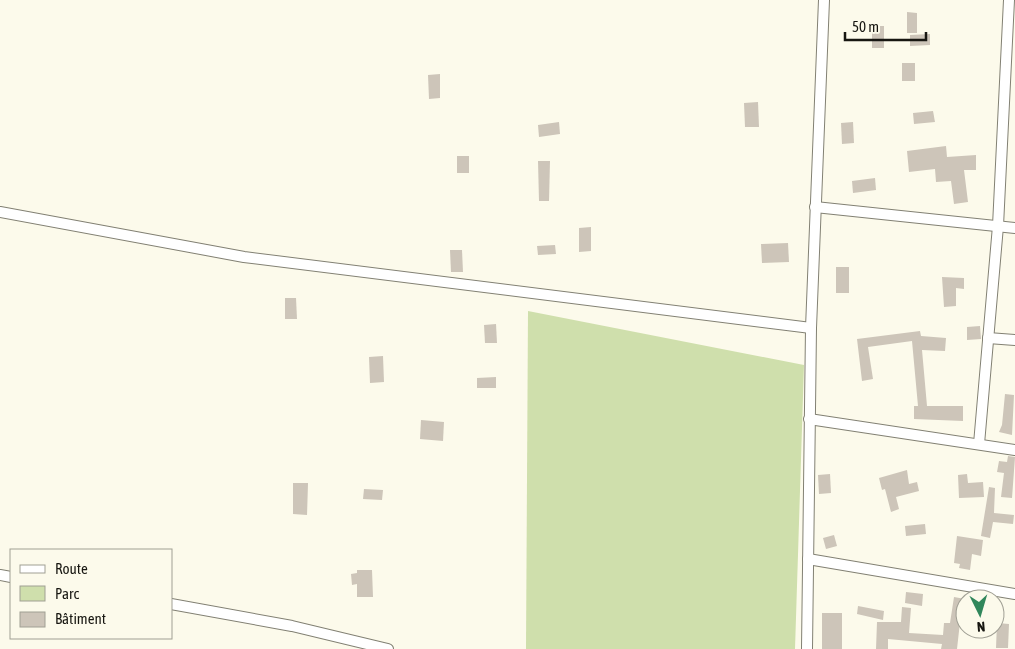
<svg xmlns="http://www.w3.org/2000/svg" width="1015" height="649" viewBox="0 0 1015 649" font-family="'Asap Condensed',sans-serif">
  <style>
    .green { fill: #cfdfac }
    .building { fill: #cdc5b9 }
    .lines { fill: none; stroke-linecap: round; stroke-linejoin: round }
    .street-casing { stroke: #828073; stroke-width: 12 }
    .street { stroke: #fff; stroke-width: 10 }
  </style>
  <rect width="100%" height="100%" fill="#fcfaeb"/>
  <polygon class="green" points="528,311 804,365 795,649 526,649"/>
  <g class="building">
    <polygon points="907,12 917,13 917,33 907,33"/>
    <rect x="872" y="26" width="12" height="22"/>
    <polygon points="930,34 930,45 910,46 910,35"/>
    <rect x="902" y="63" width="13" height="18"/>
    <polygon points="440,74 440,98 429,99 428,75"/>
    <polygon points="758,102 759,127 745,127 744,103"/>
    <polygon points="933,111 935,122 914,124 913,113"/>
    <polygon points="559,122 560,134 539,137 538,125"/>
    <polygon points="853,122 854,143 842,144 841,123"/>
    <polygon points="946,146 947,157 976,155 976,170 964,170 968,202 954,204 951,181 936,182 935,169 909,172 907,151"/>
    <rect x="457" y="156" width="12" height="17"/>
    <polygon points="538,161 550,161 549,201 539,201"/>
    <polygon points="875,178 876,190 853,193 852,181"/>
    <polygon points="591,227 591,251 579,252 579,228"/>
    <polygon points="788,243 789,262 762,263 761,244"/>
    <polygon points="555,245 556,254 538,255 537,246"/>
    <polygon points="450,250 462,250 463,272 451,272"/>
    <rect x="836" y="267" width="13" height="26"/>
    <polygon points="942,277 964,278 964,289 956,288 956,306 944,307"/>
    <polygon points="285,298 296,298 297,319 285,319"/>
    <polygon points="496,324 497,343 485,343 484,325"/>
    <polygon points="980,326 981,339 967,340 967,327"/>
    <polygon points="920,331 921,336 946,338 945,351 922,350 927,406 963,406 963,421 914,419 914,406 918,406 912,341 868,347 873,379 862,381 857,339"/>
    <polygon points="383,356 384,382 370,383 369,357"/>
    <polygon points="496,377 496,388 477,388 477,378"/>
    <polygon points="1005,394 1014,395 1012,435 999,432 1002,425"/>
    <polygon points="421,420 444,422 443,441 420,439"/>
    <polygon points="1008,456 1015,457 1012,498 1001,497 1004,473 997,472 999,461 1007,462"/>
    <polygon points="907,470 909,484 917,482 919,491 896,497 899,509 891,512 885,489 882,490 879,478"/>
    <polygon points="830,474 831,493 819,494 818,475"/>
    <polygon points="967,474 968,483 983,482 984,497 959,498 958,475"/>
    <polygon points="293,483 308,483 307,515 293,514"/>
    <polygon points="989,487 995,488 994,513 1014,515 1013,524 993,522 990,538 981,536"/>
    <polygon points="364,489 383,490 382,500 363,499"/>
    <polygon points="925,524 926,534 906,536 905,526"/>
    <polygon points="834,535 837,546 826,549 823,538"/>
    <polygon points="957,536 983,540 981,556 972,554 970,570 959,568 960,564 954,563"/>
    <polygon points="357,570 372,570 373,597 357,597 357,584 352,585 351,574 357,573"/>
    <polygon points="906,592 923,594 922,606 905,603"/>
    <polygon points="954,597 965,599 963,623 960,622 957,649 941,649 942,644 888,639 888,649 876,649 877,622 901,622 902,607 911,608 909,633 943,635 944,623 950,623"/>
    <polygon points="858,606 884,611 883,620 857,614"/>
    <rect x="822" y="613" width="20" height="36"/>
    <polygon points="997,623 1009,624 1008,648 996,648"/>
  </g>
  <g class="lines">
    <g class="street-casing">
      <g id="street">
        <polyline points="815,207 1015,228"/>
        <polyline points="0,212 244,257 811,328"/>
        <polyline points="988,338 1015,340"/>
        <polyline points="809,419 1015,450"/>
        <polyline points="979,444 998,226 1009,0"/>
        <polyline points="808,559 1015,594"/>
        <polyline points="0,575 11,577"/>
        <polyline points="171,604 292,626 388,649"/>
        <polyline points="807,649 811,328 824,0"/>
      </g>
    </g>
    <use href="#street" class="street"/>
  </g>
  <rect x="10" y="549" width="162" height="90" fill="#fcfaeb" stroke="#a09f94"/>
  <rect x="20" y="565" width="25" height="8" fill="#ffffff" stroke="#a09f94"/>
  <text x="55" y="574" font-size="15" fill="#171611">Route</text>
  <rect x="20" y="586" width="25" height="15" fill="#cfdfac" stroke="#a09f94"/>
  <text x="55" y="599" font-size="15" fill="#171611">Parc</text>
  <rect x="20" y="612" width="25" height="15" fill="#cdc5b9" stroke="#a09f94"/>
  <text x="55" y="624" font-size="15" fill="#171611">Bâtiment</text>
  <g transform="translate(980 614) rotate(175)"><circle r="24" fill="#fcfaeb" stroke="#a09f94"/>
  <path d="M0-4L9 19L0 12L-9 19Z" fill="#31875b"/>
  <text y="-8" font-size="14" font-weight="bold" text-anchor="middle" fill="#171611">N</text>
  </g>
  <path d="M845 32v8h81v-8" fill="none" stroke="#171611" stroke-width="2.5"/>
  <text x="852" y="32" font-size="15" fill="#171611" stroke="#fcfaeb" stroke-width="4" paint-order="stroke">50 m</text>
</svg>
